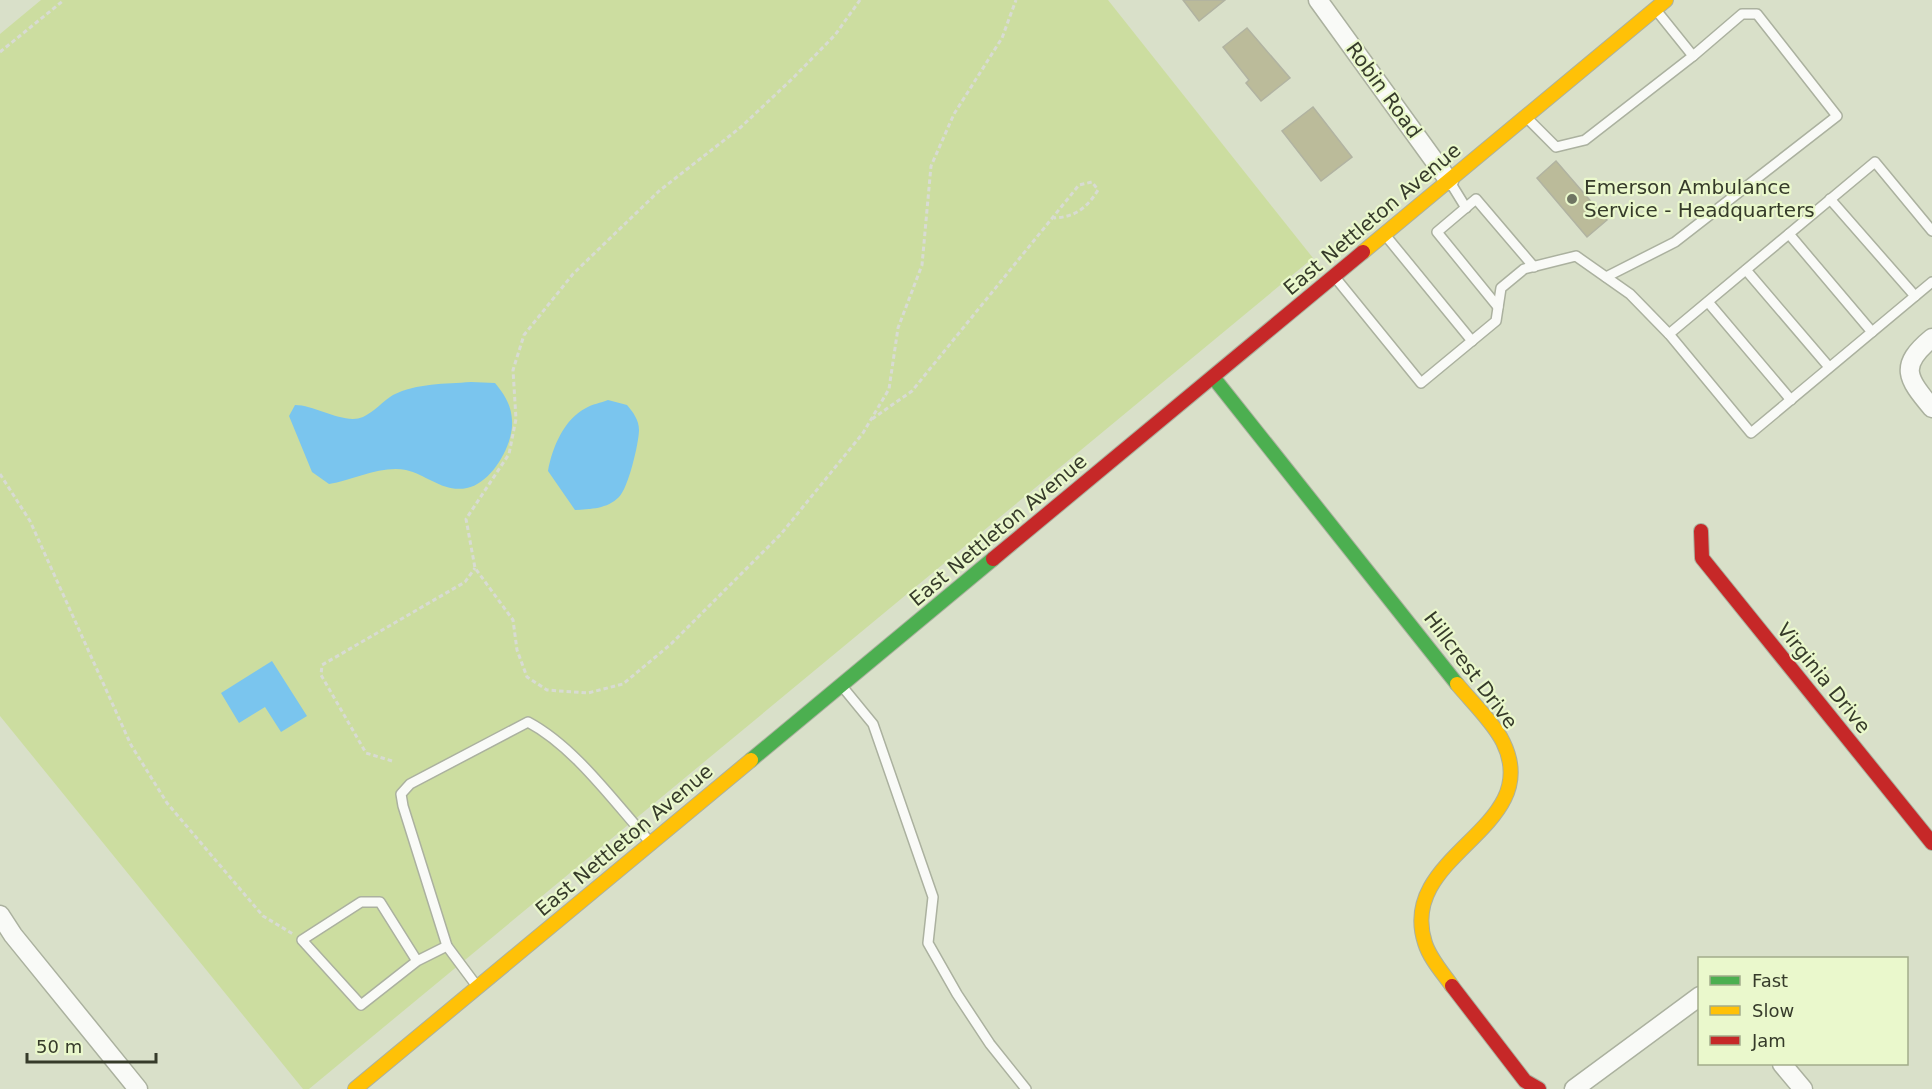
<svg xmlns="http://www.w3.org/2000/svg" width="1932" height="1089" viewBox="0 0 1932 1089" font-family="'DejaVu Sans',sans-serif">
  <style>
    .green { fill: #ccdda0 }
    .water { fill: #7ac5ee }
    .building { fill: #bbbb9a; stroke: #b1b3a1; stroke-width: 1.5 }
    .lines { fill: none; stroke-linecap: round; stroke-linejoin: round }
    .lane-casing { stroke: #abb19f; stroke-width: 12 }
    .street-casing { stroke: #abb19f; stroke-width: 21 }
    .fast-casing { stroke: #abb19f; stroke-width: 16 }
    .slow-casing { stroke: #abb19f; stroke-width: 16 }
    .jam-casing { stroke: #abb19f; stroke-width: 16 }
    .path { stroke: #d8dbd3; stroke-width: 3; stroke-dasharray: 4.5 3; stroke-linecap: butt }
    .lane { stroke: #f9faf7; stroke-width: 9 }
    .street { stroke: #f9faf7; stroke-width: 18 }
    .fast { stroke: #4caf50; stroke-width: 14 }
    .slow { stroke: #ffc107; stroke-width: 14 }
    .jam { stroke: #c62828; stroke-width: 14 }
    .poi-dot { fill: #6f7562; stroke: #eaf8cc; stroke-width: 2 }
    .labels { text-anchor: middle; stroke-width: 4.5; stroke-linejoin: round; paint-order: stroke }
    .street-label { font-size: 20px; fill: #363b2a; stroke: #eaf8cc }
    .poi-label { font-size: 20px; fill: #363b2a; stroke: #eaf8cc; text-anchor: start }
  </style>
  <rect width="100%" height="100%" fill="#d9e0c9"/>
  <polygon class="green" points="41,0 1108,0 1313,258 309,1089 303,1089 0,716 0,34"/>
  <g class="water">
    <path d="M 471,382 L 495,383 C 504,394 511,404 512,420 C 514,444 492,483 467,488 C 444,493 427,475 406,470 C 382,465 353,480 329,484 L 312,472 L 289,416 L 295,405 C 316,405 344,425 363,417 C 374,412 383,401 393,395 C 417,383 445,384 471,382 Z"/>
    <path d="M 608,400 L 627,405 C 633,412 639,420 639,430 C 639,443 628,489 619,497 C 607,509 591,509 575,510 L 548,471 C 552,448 564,419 586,408 C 592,404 601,403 608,400 Z"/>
    <polygon points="272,661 307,716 281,732 265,707 239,723 221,693"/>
  </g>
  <g class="building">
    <polygon points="1183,0 1225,0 1199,21"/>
    <polygon points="1247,28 1290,78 1261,101 1246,83 1249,80 1223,47"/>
    <polygon points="1313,107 1352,157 1321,181 1282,131"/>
    <polygon points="1556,161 1607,220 1587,237 1537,178"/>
  </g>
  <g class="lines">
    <g class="lane-casing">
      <g id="lane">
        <polyline points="1527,118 1556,147 1585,140 1693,56"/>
        <polyline points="1450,182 1466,208"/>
        <polyline points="1830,199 1915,296"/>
        <polyline points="1789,234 1872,332"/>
        <polyline points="1386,236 1472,341"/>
        <polyline points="1746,270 1829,367"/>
        <polyline points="1334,276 1421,383 1496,321 1501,288 1524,269 1576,256 1630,294 1669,334 1751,433 1932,282"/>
        <polyline points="1606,277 1675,242 1837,116 1757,14 1742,14 1693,56 1656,10"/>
        <polyline points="1708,302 1791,400"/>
        <polyline points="1498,307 1437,232 1476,199 1534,267"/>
        <polyline points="1669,334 1875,162 1932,231"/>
        <polyline points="841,685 873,724 933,897 928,943 957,994 990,1044 1026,1089"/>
        <polyline points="417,961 380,902 361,902 302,940 361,1005 417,961 447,946"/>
        <path d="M 476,985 L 447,946 L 403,806 L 401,794 L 410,784 L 528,722 C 575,747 614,802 650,842"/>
      </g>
    </g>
    <g class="street-casing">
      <g id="street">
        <polyline points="1318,0 1449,181"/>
        <path d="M 1932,338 C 1898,366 1907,378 1932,408"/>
        <polyline points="0,915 13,935 138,1089"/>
        <polyline points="1782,1064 1803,1089"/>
        <polyline points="1574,1089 1700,996"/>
      </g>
    </g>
    <g class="fast-casing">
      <g id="fast">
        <polyline points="1213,377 1457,684"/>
        <polyline points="751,760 993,559"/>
      </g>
    </g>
    <g class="slow-casing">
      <g id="slow">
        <polyline points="1363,252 1666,0"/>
        <path d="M 1452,986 C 1443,973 1430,959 1425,943 C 1396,854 1546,829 1503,742 C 1494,723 1471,701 1457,684"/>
        <polyline points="355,1089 751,760"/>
      </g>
    </g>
    <g class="jam-casing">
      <g id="jam">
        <polyline points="1701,531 1702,558 1932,843"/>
        <polyline points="993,559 1363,252"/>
        <polyline points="1452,986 1525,1081 1539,1089"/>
      </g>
    </g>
    <g class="path">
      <polyline points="860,0 835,35 792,79 741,127 659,191 573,274 524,335 513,370 516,419 509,454 466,519 475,568 513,620 517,650 527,677 547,690 588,693 623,684 671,644 781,534 863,433 889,389 898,328 922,265 931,166 954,114 1002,38 1016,0"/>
      <polyline points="0,52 64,0"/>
      <path d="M 872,419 L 912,391 L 1079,185 L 1092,182 L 1098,190 C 1087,208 1075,217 1054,218"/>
      <polyline points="0,474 30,521 131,745 167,803 263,916 293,934"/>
      <polyline points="392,761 366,753 321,675 322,665 465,582 475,568"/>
    </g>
    <use href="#lane" class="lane"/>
    <use href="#street" class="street"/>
    <use href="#fast" class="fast"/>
    <use href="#slow" class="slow"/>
    <use href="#jam" class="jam"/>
  </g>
  <circle class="poi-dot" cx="1572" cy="199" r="6"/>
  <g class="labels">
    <g class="street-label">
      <text transform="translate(1384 90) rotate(54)" y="7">Robin Road</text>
      <text transform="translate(1372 219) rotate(-40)" y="7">East Nettleton Avenue</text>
      <text transform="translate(998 530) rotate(-40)" y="7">East Nettleton Avenue</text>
      <text transform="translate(1471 670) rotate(53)" y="7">Hillcrest Drive</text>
      <text transform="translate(1824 678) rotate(51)" y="7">Virginia Drive</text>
      <text transform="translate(624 840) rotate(-40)" y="7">East Nettleton Avenue</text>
    </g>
    <g class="poi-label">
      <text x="1584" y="194">Emerson Ambulance<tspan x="1584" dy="23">Service - Headquarters</tspan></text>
    </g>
  </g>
  <rect x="1698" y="957" width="210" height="108" fill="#eaf8cc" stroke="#a2ac8b" stroke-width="1.5"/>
  <rect x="1710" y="976" width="30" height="9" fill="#4caf50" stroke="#a2ac8b" stroke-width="1.5"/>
  <text x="1752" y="987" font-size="18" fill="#363b2a">Fast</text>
  <rect x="1710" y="1006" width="30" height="9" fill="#ffc107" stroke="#a2ac8b" stroke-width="1.5"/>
  <text x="1752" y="1017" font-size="18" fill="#363b2a">Slow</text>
  <rect x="1710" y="1036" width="30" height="9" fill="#c62828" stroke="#a2ac8b" stroke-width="1.5"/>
  <text x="1752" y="1047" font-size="18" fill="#363b2a">Jam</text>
  <path d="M27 1053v9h129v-9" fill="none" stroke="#363b2a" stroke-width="3"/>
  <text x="36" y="1053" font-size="18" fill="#363b2a" stroke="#eaf8cc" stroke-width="4.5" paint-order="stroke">50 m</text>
</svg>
